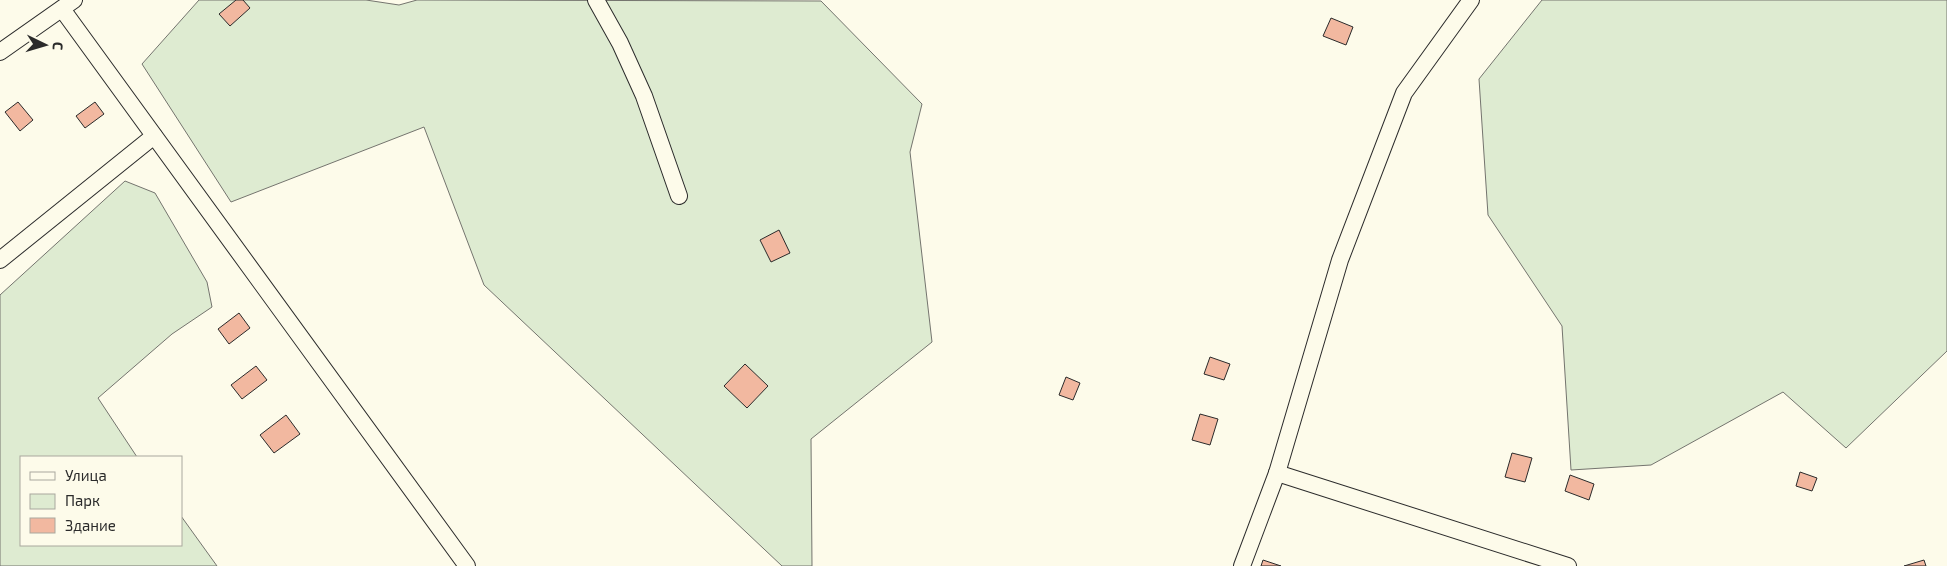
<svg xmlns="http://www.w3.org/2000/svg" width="1947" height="566" viewBox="0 0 1947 566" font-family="'Exo 2',sans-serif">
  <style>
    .green { fill: #deebd1; stroke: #74746e }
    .building { fill: #f2b8a0; stroke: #2b2b2b }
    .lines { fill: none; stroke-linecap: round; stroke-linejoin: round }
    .minor-casing { stroke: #2b2b2b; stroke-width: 18 }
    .minor { stroke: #fdfbea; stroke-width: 16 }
  </style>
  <rect width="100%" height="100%" fill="#fdfbea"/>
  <g class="green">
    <polygon points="199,0 366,0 399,5 417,0 821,1 922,104 910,152 932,342 811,439 812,566 782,566 484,285 424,127 231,202 142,64"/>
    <polygon points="1542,0 1947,0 1947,351 1846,448 1783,392 1651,465 1571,470 1562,326 1488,215 1479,79"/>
    <polygon points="125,181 155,193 207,282 212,307 172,334 98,398 137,457 21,457 21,545 181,545 181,516 217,566 0,566 0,295"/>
  </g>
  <g class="building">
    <polygon points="236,0 243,0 250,8 230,26 219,14"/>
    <polygon points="1331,18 1353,27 1346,45 1323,36"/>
    <polygon points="18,102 33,120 20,131 5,112"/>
    <polygon points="95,102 104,114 85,128 76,116"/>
    <polygon points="779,230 790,253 771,262 760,240"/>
    <polygon points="239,313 250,328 229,344 218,329"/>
    <polygon points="1210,357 1230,364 1224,380 1204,374"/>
    <polygon points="745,364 768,386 747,408 724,386"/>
    <polygon points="256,366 267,380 242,399 231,385"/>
    <polygon points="1066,377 1080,383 1073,400 1059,395"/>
    <polygon points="1200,414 1218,419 1210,445 1192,440"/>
    <polygon points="286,415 300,434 274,453 260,435"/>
    <polygon points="1512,453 1532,458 1525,482 1505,477"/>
    <polygon points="1800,472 1817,478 1812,491 1796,486"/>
    <polygon points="1570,475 1594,484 1589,500 1565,491"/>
    <polygon points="1263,560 1281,566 1261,566"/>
    <polygon points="1924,560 1926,566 1904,566"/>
  </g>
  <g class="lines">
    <g class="minor-casing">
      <g id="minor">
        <polyline points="596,0 620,43 644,96 679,196"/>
        <polyline points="62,9 467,566"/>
        <polyline points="0,52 74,0"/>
        <polyline points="0,260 154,136"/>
        <polyline points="1277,473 1568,566"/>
        <polyline points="1242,566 1277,473 1340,260 1404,93 1471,0"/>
      </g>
    </g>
    <use href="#minor" class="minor"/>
  </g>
  <rect x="20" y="456" width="162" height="90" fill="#fdfbea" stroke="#a9a89e"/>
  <rect x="30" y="472" width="25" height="8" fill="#fdfbea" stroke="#a9a89e"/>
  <text x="65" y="481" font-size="15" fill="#2b2b2b">Улица</text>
  <rect x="30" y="494" width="25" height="15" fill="#deebd1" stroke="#a9a89e"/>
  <text x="65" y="506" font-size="15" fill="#2b2b2b">Парк</text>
  <rect x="30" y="518" width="25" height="15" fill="#f2b8a0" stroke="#a9a89e"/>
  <text x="65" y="531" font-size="15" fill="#2b2b2b">Здание</text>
  <g transform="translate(45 45) rotate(95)" stroke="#fdfbea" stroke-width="4" paint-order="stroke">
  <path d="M0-4L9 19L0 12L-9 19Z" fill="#2b2b2b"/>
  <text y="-8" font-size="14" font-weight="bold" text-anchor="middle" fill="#2b2b2b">С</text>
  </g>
</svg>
